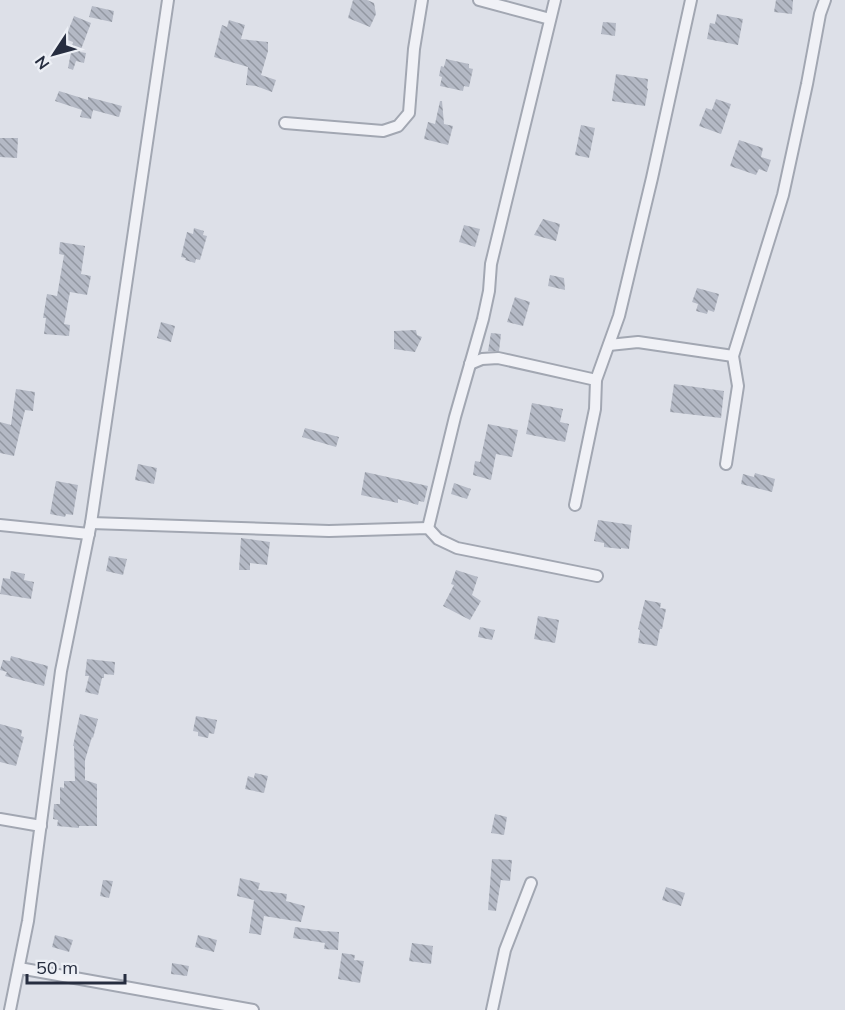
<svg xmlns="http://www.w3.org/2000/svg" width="845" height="1010" viewBox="0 0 845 1010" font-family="Mulish,sans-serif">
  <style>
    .building { fill: url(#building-back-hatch) }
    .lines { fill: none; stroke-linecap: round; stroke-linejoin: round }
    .minor-casing { stroke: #a2a7b2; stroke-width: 14 }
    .minor { stroke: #f0f1f6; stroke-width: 10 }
  </style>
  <defs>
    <pattern id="building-back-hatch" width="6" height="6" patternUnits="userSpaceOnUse" patternTransform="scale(1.5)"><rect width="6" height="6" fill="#b4b9c5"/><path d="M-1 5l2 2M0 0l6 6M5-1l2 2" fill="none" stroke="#9297a1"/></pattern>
  </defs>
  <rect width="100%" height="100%" fill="#dde0e8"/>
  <g class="building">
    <polygon points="353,0 367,0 374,3 376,14 370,27 348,18"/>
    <polygon points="776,0 793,0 792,14 774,12"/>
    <polygon points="92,6 114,11 112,22 89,17"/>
    <polygon points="717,14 743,19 738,45 707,39 710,23 715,24"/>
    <polygon points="74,16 91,23 80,52 86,53 84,63 76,61 73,70 68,68 73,42 65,39"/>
    <polygon points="229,20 245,25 241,39 268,42 268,51 261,75 276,80 272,92 256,86 246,85 248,67 214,57 222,25 227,27"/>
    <polygon points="603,22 616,23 615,36 601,34"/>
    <polygon points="446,59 469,64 469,68 473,69 469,87 464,86 463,91 440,86 442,77 439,76 441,66 444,67"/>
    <polygon points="616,74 648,79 647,88 648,89 645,106 612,101"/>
    <polygon points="59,91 88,100 88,97 122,106 119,117 93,110 91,119 80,117 82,110 55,101"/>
    <polygon points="716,99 731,104 721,134 699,126 706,108 712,110"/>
    <polygon points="440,101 442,101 444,124 453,126 448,145 424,139 428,122 435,124"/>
    <polygon points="581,125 595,128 589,158 575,155"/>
    <polygon points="0,138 18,138 17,158 0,157"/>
    <polygon points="739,140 763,148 761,157 771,160 767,172 759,169 756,175 730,166"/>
    <polygon points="543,219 560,224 556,241 534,235"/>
    <polygon points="464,225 480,229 475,247 459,242"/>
    <polygon points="194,228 204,231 203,235 207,236 200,260 196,259 195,263 185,260 186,258 181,257 187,232 193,234"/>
    <polygon points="60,242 85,246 81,274 91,276 87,295 70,292 64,324 70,325 69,336 44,334 46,318 43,318 47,294 57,296 64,255 59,254"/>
    <polygon points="550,275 564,278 565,290 548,286"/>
    <polygon points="697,288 719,294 714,312 708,310 707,314 696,311 698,304 692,302"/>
    <polygon points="515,297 530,302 523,326 507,322"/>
    <polygon points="161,322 175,326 171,342 157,338"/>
    <polygon points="416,330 417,335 422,337 415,352 394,349 394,331"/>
    <polygon points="491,333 501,334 499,351 488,351"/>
    <polygon points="674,384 724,391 721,418 670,412"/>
    <polygon points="16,389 35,392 33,411 25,410 14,456 0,453 0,422 11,425"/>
    <polygon points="532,403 563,409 560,422 569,424 565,442 526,434"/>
    <polygon points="488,424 518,430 512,457 496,454 491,480 473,475 475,461 480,462"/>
    <polygon points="305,428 339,437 336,447 302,437"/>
    <polygon points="138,464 157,468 154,484 135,480"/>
    <polygon points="365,472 428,486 424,502 419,501 418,505 398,499 398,503 361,495"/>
    <polygon points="755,473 775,479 772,492 741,484 743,474 754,477"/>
    <polygon points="56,481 78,485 73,515 66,514 65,517 50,514"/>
    <polygon points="454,483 471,489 467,499 451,494"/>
    <polygon points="598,520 632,525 629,549 621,548 621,549 604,547 604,543 594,541"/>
    <polygon points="241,538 270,542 267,565 250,563 250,570 239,570"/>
    <polygon points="109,556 127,559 123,575 106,571"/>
    <polygon points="456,570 478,577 472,595 481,601 470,620 443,606 454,585 451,584"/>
    <polygon points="11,571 25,574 24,580 34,582 31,599 0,594 3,578 10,579"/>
    <polygon points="645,600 661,603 660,608 666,609 662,629 660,629 657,646 638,643 640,630 638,629"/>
    <polygon points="538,616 559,620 555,643 534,639"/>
    <polygon points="480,627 495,630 492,640 478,637"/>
    <polygon points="11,656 48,666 44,686 5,676 7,672 0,670 3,660 10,661"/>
    <polygon points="87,659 115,662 114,675 104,674 104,678 102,678 98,695 85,692 89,676 85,676"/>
    <polygon points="80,714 98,719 93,738 92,737 85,760 85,780 97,784 97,826 79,826 79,828 57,826 58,820 53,819 54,804 60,804 60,787 64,788 64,781 75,781 74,746 73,746"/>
    <polygon points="196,716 217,720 214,734 209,733 208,738 198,736 198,732 193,731"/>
    <polygon points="0,724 22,730 21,736 24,737 16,766 0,762"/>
    <polygon points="255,773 268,776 264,793 245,789 248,776 254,778"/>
    <polygon points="495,814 507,817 504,835 491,833"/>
    <polygon points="492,859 512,860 510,881 501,880 496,911 488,910"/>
    <polygon points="240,878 260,883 258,890 287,894 286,901 305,906 301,922 264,916 261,935 249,933 254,900 237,896"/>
    <polygon points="103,880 113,881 109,898 100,896"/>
    <polygon points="666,887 685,893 681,906 662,900"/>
    <polygon points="295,927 324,931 339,932 338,950 324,949 325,943 293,938"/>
    <polygon points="55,935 73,940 69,952 52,947"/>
    <polygon points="198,935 217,940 214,952 195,947"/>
    <polygon points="412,943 433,946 431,964 409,961"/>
    <polygon points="342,953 355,955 354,960 364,961 360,983 338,979"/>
    <polygon points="172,963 189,966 187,976 171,974"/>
  </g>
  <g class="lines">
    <g class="minor-casing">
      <g id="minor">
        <polyline points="479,0 550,19"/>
        <polyline points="285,123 383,131 398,126 409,113 414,49 422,0"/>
        <polyline points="609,345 638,342 733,356"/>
        <polyline points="470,364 482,359 498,358 596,380"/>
        <polyline points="726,464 738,386 733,356 783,195 807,84 820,14 825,0"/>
        <polyline points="575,505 595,409 596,380 619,316 652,178 691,0"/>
        <polyline points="91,523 329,531 428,528 438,539 457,548 597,576"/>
        <polyline points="0,525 89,534"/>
        <polyline points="428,528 455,417 483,319 489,291 491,264 555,0"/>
        <polyline points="0,819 41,826"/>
        <polyline points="19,968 253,1010"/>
        <polyline points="10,1010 28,921 61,671 91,523 168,0"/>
        <polyline points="492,1010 505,950 531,883"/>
      </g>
    </g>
    <use href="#minor" class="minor"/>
  </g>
  <g transform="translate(54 54) rotate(234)" stroke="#eceff5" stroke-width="4.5" paint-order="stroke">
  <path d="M0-4.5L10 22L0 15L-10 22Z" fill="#262d3f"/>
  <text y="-9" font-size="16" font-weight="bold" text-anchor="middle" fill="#262d3f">N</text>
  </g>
  <path d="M27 974v9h98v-9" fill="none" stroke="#262d3f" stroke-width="3"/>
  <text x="36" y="974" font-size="18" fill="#262d3f" stroke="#eceff5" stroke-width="4.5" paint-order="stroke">50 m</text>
</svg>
